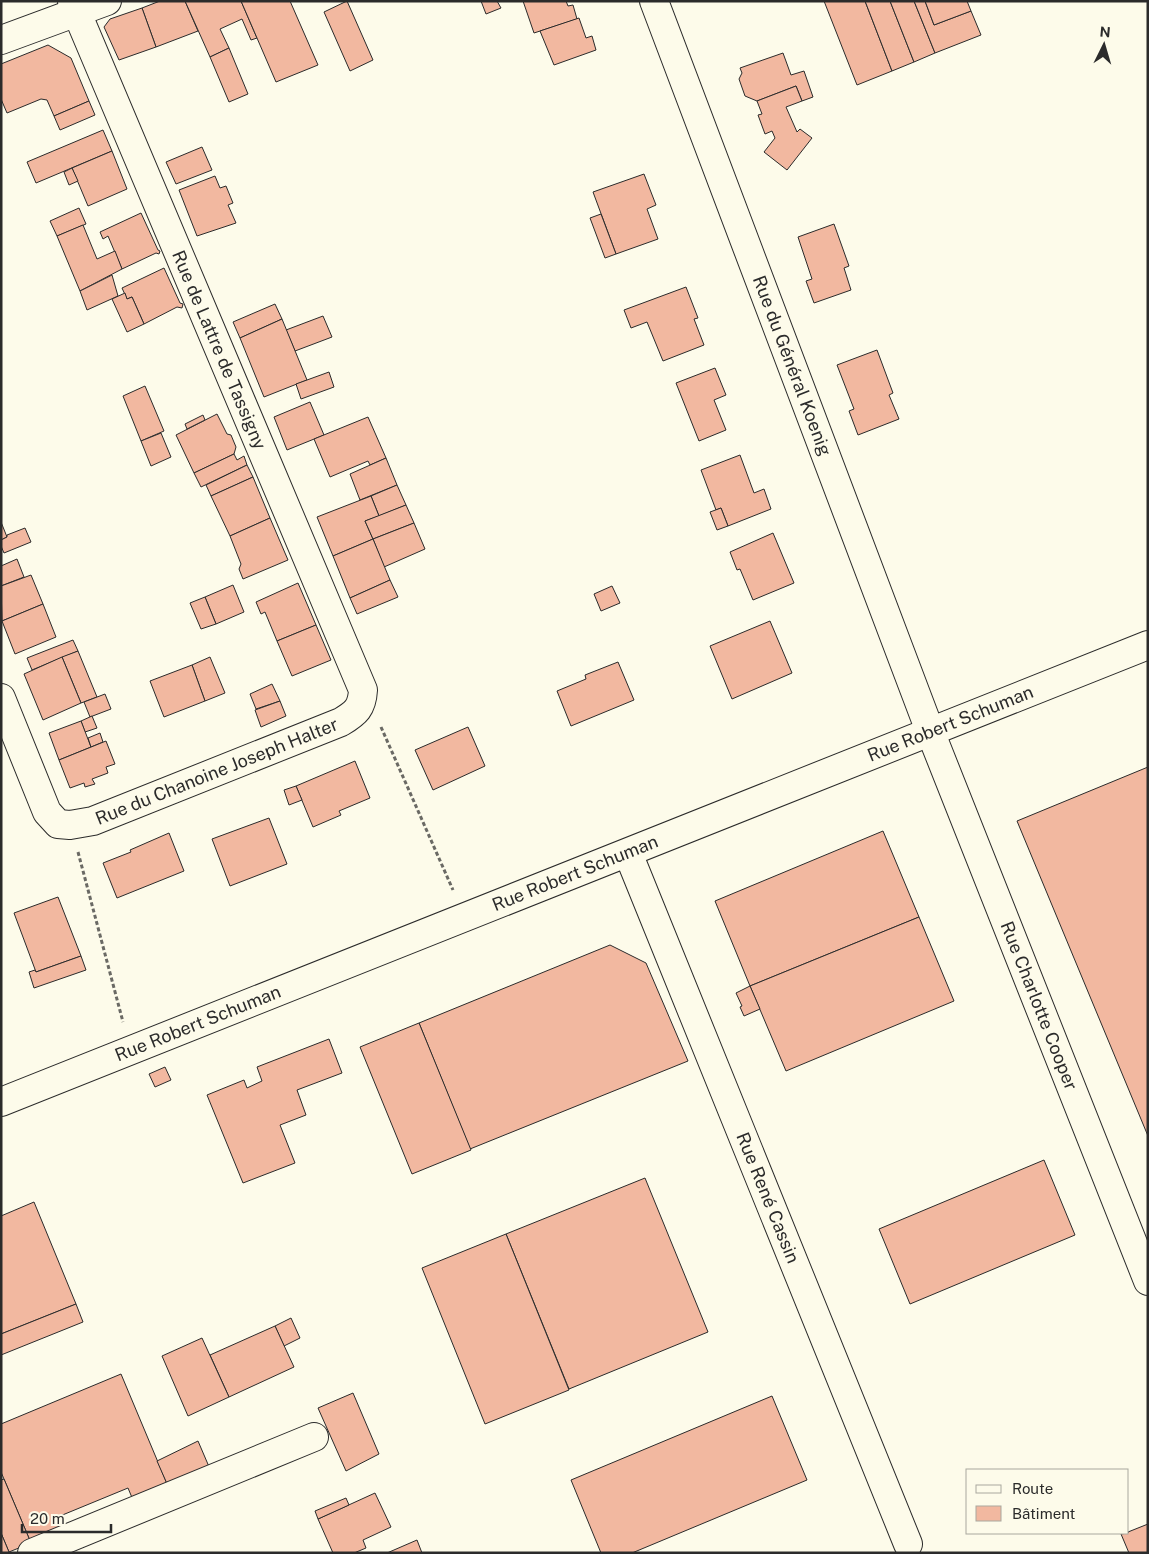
<svg xmlns="http://www.w3.org/2000/svg" width="1149" height="1554" viewBox="0 0 1149 1554" font-family="'Public Sans',sans-serif">
  <style>
    .building { fill: #f2b8a0; stroke: #2b2b2b }
    .lines { fill: none; stroke-linecap: round; stroke-linejoin: round }
    .minor-casing { stroke: #2b2b2b; stroke-width: 30 }
    .major-casing { stroke: #2b2b2b; stroke-width: 30 }
    .path { stroke: #6a6964; stroke-width: 3; stroke-dasharray: 4 2.5; stroke-linecap: butt }
    .minor { stroke: #fdfbea; stroke-width: 28 }
    .major { stroke: #fdfbea; stroke-width: 28 }
    .labels { text-anchor: middle; stroke-width: 4; stroke-linejoin: round; paint-order: stroke }
    .street-label { font-size: 18px; fill: #2b2b2b; stroke: #fdfbea }
  </style>
  <rect width="100%" height="100%" fill="#fdfbea"/>
  <g class="building">
    <polygon points="160,1 185,1 198,31 156,47 142,8"/>
    <polygon points="185,1 241,1 257,38 251,40 242,19 220,29 229,48 210,57"/>
    <polygon points="241,1 290,1 318,65 276,82"/>
    <polygon points="347,1 373,60 350,71 324,12"/>
    <polygon points="481,1 497,1 501,8 486,14"/>
    <polygon points="523,1 566,1 568,6 573,5 577,19 534,33"/>
    <polygon points="824,1 865,1 892,71 857,85"/>
    <polygon points="865,1 890,1 914,62 892,71"/>
    <polygon points="890,1 914,1 935,53 914,62"/>
    <polygon points="914,1 925,1 934,25 971,11 981,35 935,53"/>
    <polygon points="925,1 967,1 971,11 934,25"/>
    <polygon points="142,8 156,47 119,60 104,27 110,19"/>
    <polygon points="579,18 586,38 592,36 596,50 554,65 540,31"/>
    <polygon points="48,45 71,58 89,101 54,116 47,100 41,99 7,113 1,99 1,64"/>
    <polygon points="229,48 248,94 229,102 210,57"/>
    <polygon points="783,53 791,75 804,71 813,97 802,101 796,86 757,101 745,96 739,79 742,73 740,68"/>
    <polygon points="796,86 802,101 786,107 797,132 800,129 812,138 787,170 764,152 775,138 772,131 765,134 758,115 762,114 757,101"/>
    <polygon points="89,101 95,115 60,130 54,116"/>
    <polygon points="103,130 112,151 36,183 27,162"/>
    <polygon points="202,147 212,170 176,184 166,162"/>
    <polygon points="112,151 127,189 88,206 72,168"/>
    <polygon points="72,168 78,181 69,185 64,172"/>
    <polygon points="644,174 656,205 647,209 658,239 616,254 593,192"/>
    <polygon points="215,176 220,188 226,186 233,203 228,205 236,223 197,236 179,190"/>
    <polygon points="79,208 86,224 57,236 50,221"/>
    <polygon points="141,213 158,250 160,251 159,254 156,253 122,269 108,236 103,239 100,232"/>
    <polygon points="601,214 616,254 605,258 590,218"/>
    <polygon points="834,224 849,266 844,268 851,290 814,303 806,281 812,279 798,237"/>
    <polygon points="83,225 97,259 115,251 122,269 80,291 57,236"/>
    <polygon points="164,268 180,303 183,304 182,308 177,307 144,324 132,297 127,299 122,288"/>
    <polygon points="112,275 118,296 87,310 80,291"/>
    <polygon points="686,287 698,318 694,319 704,345 663,361 647,322 631,328 624,310"/>
    <polygon points="125,293 127,299 132,297 144,324 127,332 112,299"/>
    <polygon points="275,304 282,319 240,338 233,322"/>
    <polygon points="323,316 332,337 295,351 286,330"/>
    <polygon points="282,319 307,380 264,397 240,338"/>
    <polygon points="877,350 893,393 889,395 899,419 858,435 849,411 854,409 837,365"/>
    <polygon points="715,368 726,395 714,400 726,430 699,441 676,383"/>
    <polygon points="329,372 334,387 301,399 296,384"/>
    <polygon points="145,386 164,431 141,441 123,396"/>
    <polygon points="310,402 324,435 287,450 274,417"/>
    <polygon points="217,414 227,434 231,435 236,447 234,454 194,473 176,435"/>
    <polygon points="203,415 205,420 187,429 185,424"/>
    <polygon points="368,417 386,458 370,465 368,461 330,477 314,439"/>
    <polygon points="161,433 171,457 151,466 141,441"/>
    <polygon points="234,454 237,460 244,456 247,465 201,487 194,473"/>
    <polygon points="740,455 754,493 764,489 771,509 728,526 721,508 716,510 701,470"/>
    <polygon points="386,458 397,485 360,500 350,474"/>
    <polygon points="247,465 253,477 211,496 206,485"/>
    <polygon points="253,477 270,518 230,536 211,496"/>
    <polygon points="397,485 406,505 379,516 371,496"/>
    <polygon points="371,496 379,516 365,521 373,539 333,556 317,517"/>
    <polygon points="406,505 414,523 373,539 365,521"/>
    <polygon points="721,508 728,526 717,530 710,512"/>
    <polygon points="270,518 288,560 243,579 239,569 241,564 230,536"/>
    <polygon points="1,522 7,537 1,540"/>
    <polygon points="414,523 425,549 384,567 373,539"/>
    <polygon points="25,528 31,542 4,553 1,546 1,540 7,537 7,535"/>
    <polygon points="773,533 794,583 753,600 740,569 737,570 730,552"/>
    <polygon points="373,539 390,580 350,598 333,556"/>
    <polygon points="17,559 24,577 1,586 1,566"/>
    <polygon points="31,575 43,604 2,621 1,586"/>
    <polygon points="390,580 398,597 357,614 350,598"/>
    <polygon points="298,583 316,625 277,641 265,612 261,614 256,602"/>
    <polygon points="233,585 244,612 216,624 205,597"/>
    <polygon points="612,586 620,603 601,611 594,594"/>
    <polygon points="205,597 216,624 201,629 190,603"/>
    <polygon points="43,604 56,637 15,654 2,621"/>
    <polygon points="770,621 792,673 732,699 710,646"/>
    <polygon points="316,625 331,660 292,676 277,641"/>
    <polygon points="73,640 78,651 32,670 27,658"/>
    <polygon points="78,651 97,697 81,703 62,657"/>
    <polygon points="62,657 81,703 43,720 24,674"/>
    <polygon points="210,657 225,693 205,701 192,665"/>
    <polygon points="618,662 634,700 571,726 557,691 586,679 585,675"/>
    <polygon points="192,665 205,701 164,717 150,681"/>
    <polygon points="272,684 280,701 256,709 250,694"/>
    <polygon points="105,694 111,709 90,717 84,702"/>
    <polygon points="280,701 286,716 261,727 255,710"/>
    <polygon points="92,716 97,728 85,732 81,721"/>
    <polygon points="81,721 91,747 59,760 49,733"/>
    <polygon points="468,727 485,766 433,790 415,750"/>
    <polygon points="100,733 103,742 91,747 88,738"/>
    <polygon points="106,741 115,764 106,767 108,773 92,779 95,784 85,787 84,783 70,788 59,760"/>
    <polygon points="355,761 370,798 339,811 341,815 313,827 296,786"/>
    <polygon points="1148,767 1148,1136 1017,821"/>
    <polygon points="296,786 302,800 289,805 284,790"/>
    <polygon points="269,818 287,864 230,886 212,839"/>
    <polygon points="883,831 919,917 750,986 715,901"/>
    <polygon points="169,833 184,871 117,898 103,863 131,852 130,850"/>
    <polygon points="58,897 81,956 36,972 14,913"/>
    <polygon points="919,917 954,1001 786,1071 750,986"/>
    <polygon points="610,945 646,963 688,1061 470,1149 419,1023"/>
    <polygon points="81,956 86,970 34,988 29,972 35,970 36,972"/>
    <polygon points="750,986 760,1009 744,1016 740,1007 742,1006 736,993"/>
    <polygon points="419,1023 471,1150 412,1174 360,1047"/>
    <polygon points="329,1039 342,1073 297,1090 306,1115 280,1125 295,1163 243,1183 207,1095 244,1080 247,1088 262,1081 257,1067"/>
    <polygon points="165,1067 171,1080 155,1087 149,1074"/>
    <polygon points="1044,1160 1075,1235 910,1304 879,1229"/>
    <polygon points="645,1178 708,1332 569,1389 506,1234"/>
    <polygon points="34,1202 76,1304 1,1334 1,1216"/>
    <polygon points="506,1234 569,1390 485,1424 422,1268"/>
    <polygon points="76,1304 83,1322 1,1355 1,1334"/>
    <polygon points="291,1318 300,1338 284,1346 275,1326"/>
    <polygon points="275,1326 294,1367 229,1397 210,1355"/>
    <polygon points="202,1338 229,1397 188,1416 162,1356"/>
    <polygon points="121,1374 168,1486 133,1500 128,1488 60,1516 66,1529 31,1543 1,1472 1,1424"/>
    <polygon points="353,1393 379,1454 346,1471 318,1408"/>
    <polygon points="772,1396 807,1480 632,1553 601,1553 571,1480"/>
    <polygon points="198,1441 210,1469 168,1486 157,1461"/>
    <polygon points="4,1479 31,1543 9,1552 1,1533 1,1480"/>
    <polygon points="375,1493 391,1527 363,1540 366,1548 354,1553 333,1553 318,1519"/>
    <polygon points="346,1498 349,1505 318,1519 315,1511"/>
    <polygon points="1148,1524 1148,1553 1129,1553 1121,1534 1128,1533 1128,1532"/>
    <polygon points="1,1533 9,1552 9,1553 1,1553"/>
    <polygon points="417,1540 422,1553 387,1553"/>
  </g>
  <g class="lines">
    <g class="minor-casing">
      <g id="minor">
        <path id="s1" d="M 654,1 L 930,731 L 1148,1281"/>
        <path id="s2" d="M 1,698 L 47,812 L 58,824 L 70,825 L 93,821 L 341,722 C 356,713 362,708 363,690 L 72,1"/>
        <path id="s3" d="M 628,853 L 908,1544"/>
        <path id="s4" d="M 1,1102 L 1148,645"/>
        <polyline points="32,1553 314,1437"/>
      </g>
    </g>
    <g class="major-casing">
      <polyline id="major" points="1,40 107,1"/>
    </g>
    <g class="path">
      <polyline points="381,727 453,890"/>
      <polyline points="78,852 123,1022"/>
    </g>
    <use href="#minor" class="minor"/>
    <use href="#major" class="major"/>
  </g>
  <g class="labels">
    <g class="street-label">
      <text transform="translate(219 350) rotate(67)" y="6">Rue de Lattre de Tassigny</text>
      <text dy="6" stroke="none"><textPath href="#s1" startOffset="390">Rue du Général Koenig</textPath></text>
      <text dy="6" stroke="none"><textPath href="#s4" startOffset="1022">Rue Robert Schuman</textPath></text>
      <text dy="6" stroke="none"><textPath href="#s2" startOffset="308">Rue du Chanoine Joseph Halter</textPath></text>
      <text dy="6" stroke="none"><textPath href="#s4" startOffset="618">Rue Robert Schuman</textPath></text>
      <text dy="6" stroke="none"><textPath href="#s1" startOffset="1076">Rue Charlotte Cooper</textPath></text>
      <text dy="6" stroke="none"><textPath href="#s4" startOffset="212">Rue Robert Schuman</textPath></text>
      <text dy="6" stroke="none"><textPath href="#s3" startOffset="372">Rue René Cassin</textPath></text>
    </g>
  </g>
  <rect width="1149" height="1554" fill="none" stroke="#2b2b2b" stroke-width="5"/>
  <rect x="966" y="1469" width="162" height="65" fill="#fdfbea" stroke="#a9a89e"/>
  <rect x="976" y="1485" width="25" height="8" fill="#fdfbea" stroke="#a9a89e"/>
  <text x="1012" y="1494" font-size="15" fill="#2b2b2b">Route</text>
  <rect x="976" y="1506" width="25" height="15" fill="#f2b8a0" stroke="#a9a89e"/>
  <text x="1012" y="1519" font-size="15" fill="#2b2b2b">Bâtiment</text>
  <g transform="translate(1104 45) rotate(5)" stroke="#fdfbea" stroke-width="4" paint-order="stroke">
  <path d="M0-4L9 19L0 12L-9 19Z" fill="#2b2b2b"/>
  <text y="-8" font-size="14" font-weight="bold" text-anchor="middle" fill="#2b2b2b">N</text>
  </g>
  <path d="M22 1524v8h89v-8" fill="none" stroke="#2b2b2b" stroke-width="2.5"/>
  <text x="30" y="1524" font-size="15" fill="#2b2b2b" stroke="#fdfbea" stroke-width="4" paint-order="stroke">20 m</text>
</svg>
